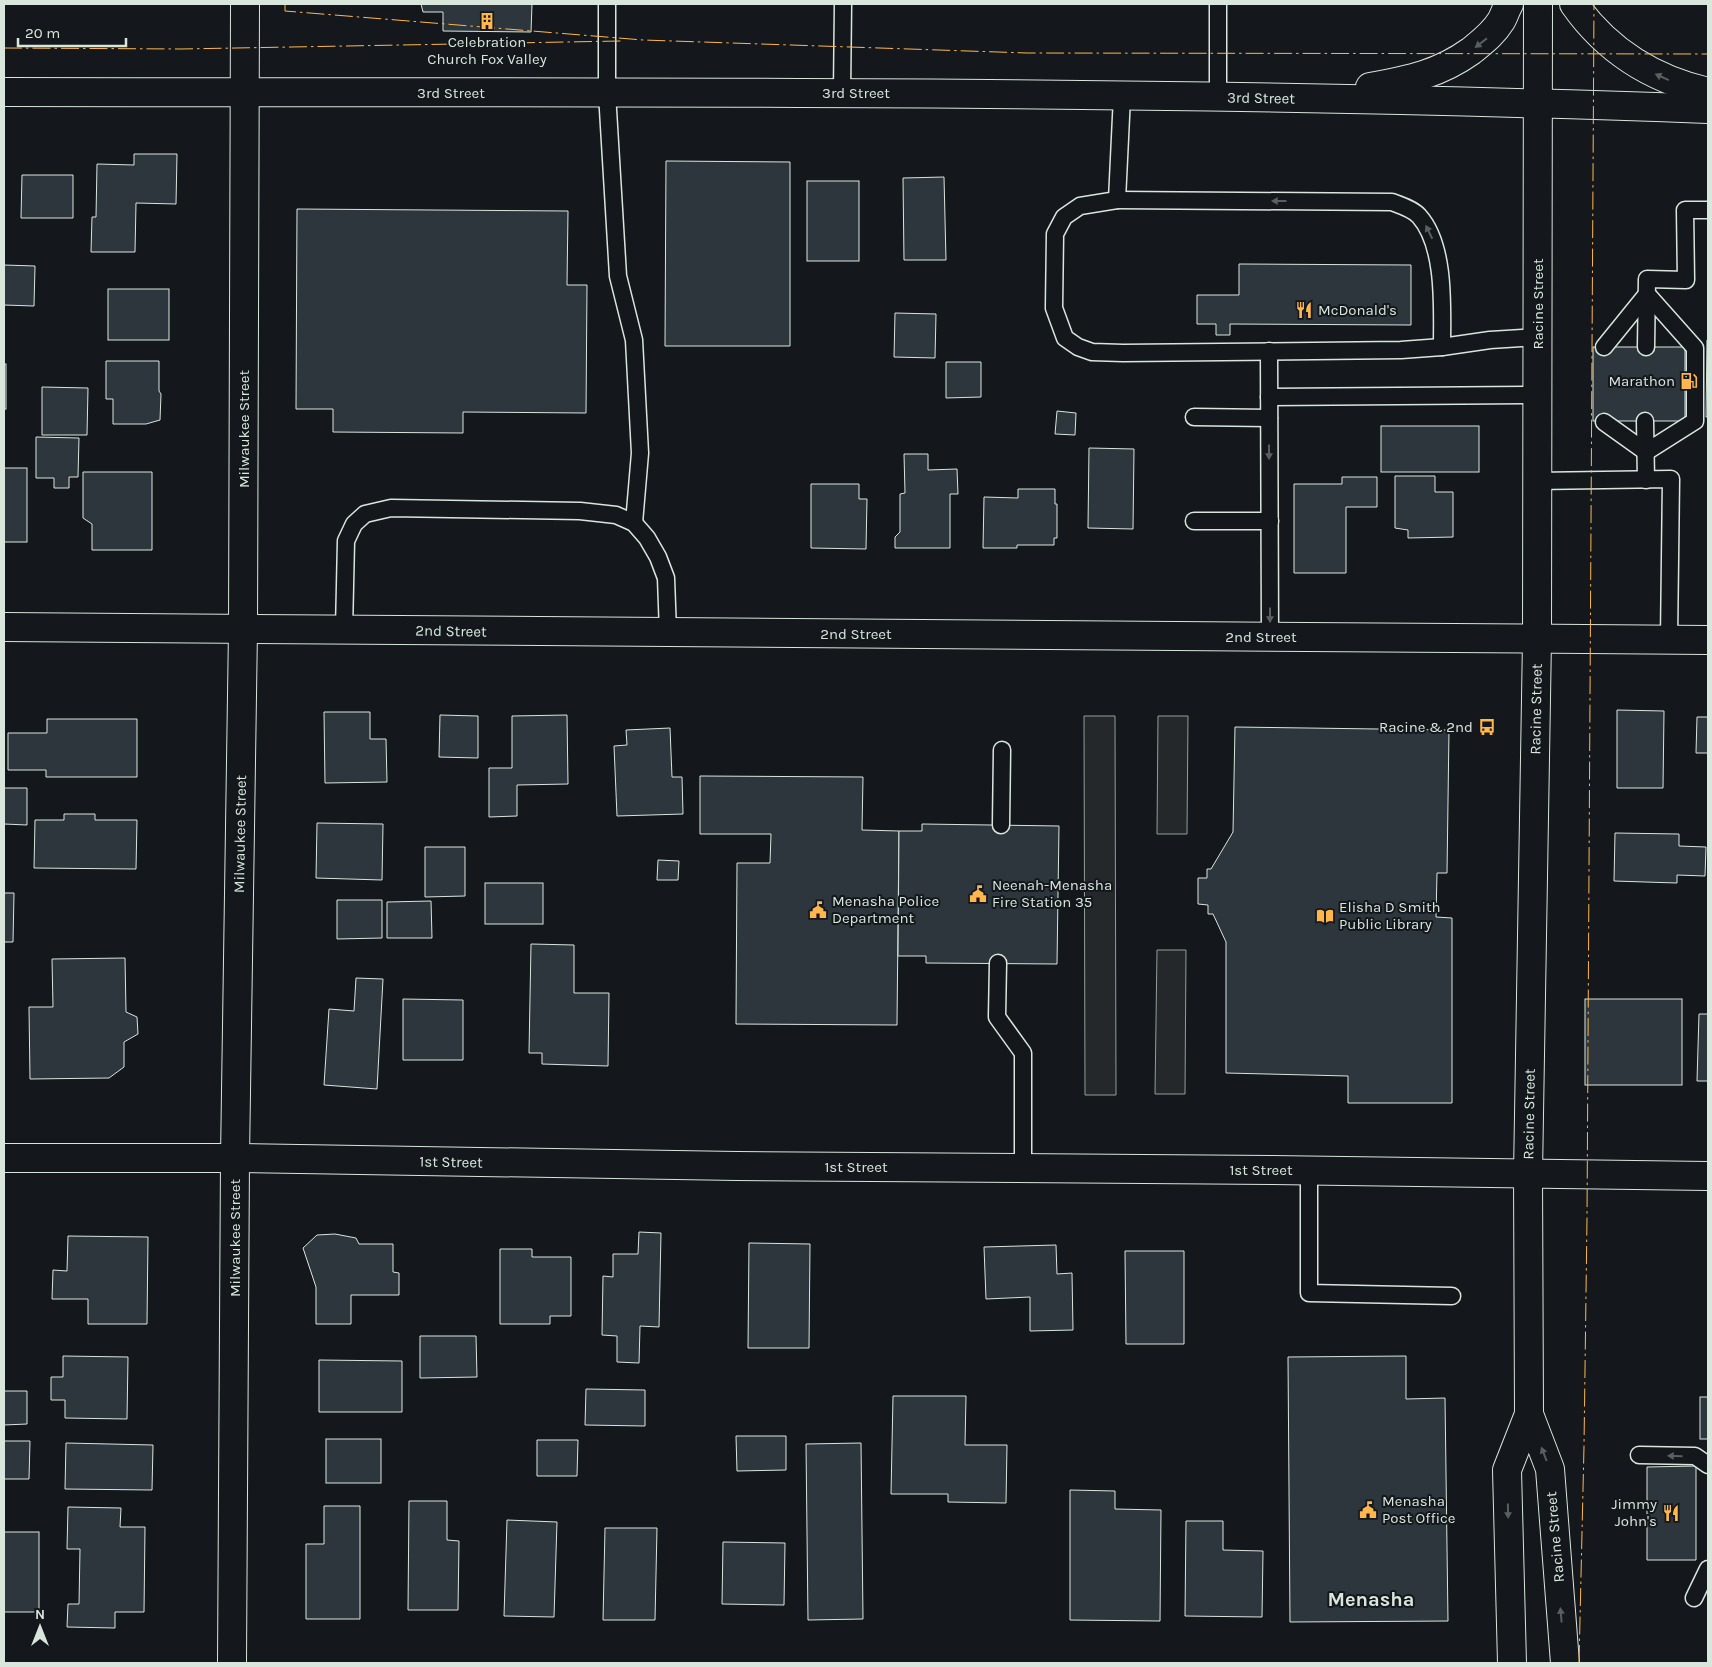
<svg xmlns="http://www.w3.org/2000/svg" width="1712" height="1667" viewBox="0 0 1712 1667" font-family="Karla,sans-serif">
  <style>
    .parking { fill: #24282b; stroke: #939e99 }
    .building { fill: #2c363c; stroke: #d8e6dc }
    .lines { fill: none; stroke-linecap: round; stroke-linejoin: round }
    .service-casing { stroke: #d8e6dc; stroke-width: 19 }
    .minor-casing { stroke: #d8e6dc; stroke-width: 30 }
    .tertiary-casing { stroke: #d8e6dc; stroke-width: 30 }
    .secondary-casing { stroke: #d8e6dc; stroke-width: 30 }
    .primary-casing { stroke: #d8e6dc; stroke-width: 30 }
    .service { stroke: #14181c; stroke-width: 16 }
    .minor { stroke: #14181c; stroke-width: 28 }
    .tertiary { stroke: #14181c; stroke-width: 28 }
    .secondary { stroke: #14181c; stroke-width: 28 }
    .primary { stroke: #14181c; stroke-width: 28 }
    .power { stroke: #ffb74d; stroke-width: 1; stroke-dasharray: 18 4 2.5 4; stroke-linecap: butt }
    .oneway { fill: #59605f }
    .labels { text-anchor: middle; stroke-width: 4; stroke-linejoin: round; paint-order: stroke }
    .poi-label { font-size: 15px; fill: #d8e6dc; stroke: #14181c; text-anchor: start }
    .street-label { font-size: 15px; fill: #d8e6dc; stroke: #14181c }
    .district-label { font-size: 20px; font-weight: bold; fill: #d8e6dc; stroke: #14181c }
  </style>
  <rect width="100%" height="100%" fill="#14181c"/>
  <g class="parking">
    <polygon points="1084,716 1115,716 1116,1095 1085,1095"/>
    <polygon points="1158,716 1188,716 1187,834 1157,834"/>
    <polygon points="1157,950 1186,950 1185,1094 1155,1094"/>
  </g>
  <g class="building">
    <polygon points="421,4 532,4 531,32 443,31 443,12 423,12"/>
    <polygon points="134,154 177,154 176,204 136,203 135,252 91,252 92,217 96,217 97,164 134,165"/>
    <polygon points="666,161 790,162 790,346 665,346"/>
    <polygon points="22,175 73,175 73,218 21,218"/>
    <polygon points="944,177 946,260 904,260 903,178"/>
    <rect x="807" y="181" width="52" height="80"/>
    <polygon points="297,209 568,211 567,285 587,285 586,413 463,412 463,433 333,432 333,409 296,409"/>
    <polygon points="1239,264 1411,265 1411,325 1230,324 1230,335 1216,335 1216,324 1197,324 1197,295 1239,295"/>
    <polygon points="4,265 35,266 34,306 4,305"/>
    <rect x="108" y="289" width="61" height="51"/>
    <polygon points="895,313 936,314 935,358 894,357"/>
    <polygon points="1707,340 1708,340 1708,417 1706,417"/>
    <rect x="1593" y="347" width="92" height="74"/>
    <polygon points="106,361 159,361 159,391 161,394 160,420 146,424 113,424 113,399 106,399"/>
    <polygon points="946,362 981,362 981,397 946,398"/>
    <rect x="4" y="364" width="2" height="45"/>
    <polygon points="42,387 88,388 87,435 42,435"/>
    <polygon points="1057,411 1076,413 1075,435 1055,434"/>
    <rect x="1381" y="426" width="98" height="46"/>
    <polygon points="36,437 79,438 78,477 69,477 69,488 54,488 54,478 36,478"/>
    <polygon points="1089,448 1134,449 1133,529 1088,528"/>
    <polygon points="904,454 928,454 928,470 957,469 958,494 950,494 950,548 895,548 895,537 900,532 900,494 905,493"/>
    <rect x="4" y="468" width="23" height="74"/>
    <polygon points="83,472 152,472 152,550 92,550 92,524 83,518"/>
    <polygon points="1395,476 1435,476 1435,492 1453,492 1453,537 1408,538 1408,530 1395,528"/>
    <polygon points="1342,477 1377,477 1377,507 1346,507 1346,573 1294,573 1294,484 1342,484"/>
    <polygon points="811,484 859,484 859,499 867,499 866,549 811,548"/>
    <polygon points="1018,489 1055,489 1055,504 1057,504 1057,538 1054,538 1054,545 1017,545 1017,548 983,548 984,497 1018,498"/>
    <polygon points="1617,710 1664,711 1663,788 1617,788"/>
    <polygon points="324,712 370,712 370,739 386,739 387,782 325,783"/>
    <polygon points="440,715 478,716 478,758 439,757"/>
    <polygon points="567,715 568,784 517,785 517,816 489,817 489,768 512,768 512,716"/>
    <polygon points="1697,717 1708,717 1708,753 1696,753"/>
    <polygon points="47,719 137,719 137,777 46,777 46,770 8,770 8,733 47,733"/>
    <polygon points="1235,727 1449,730 1447,873 1437,873 1436,917 1452,918 1452,1103 1348,1103 1348,1076 1226,1073 1226,942 1213,914 1208,914 1208,905 1198,904 1198,878 1207,878 1207,869 1211,869 1233,832"/>
    <polygon points="670,728 672,777 682,777 683,814 617,816 614,746 627,745 626,730"/>
    <polygon points="700,776 863,777 862,830 899,831 897,1025 736,1024 737,863 770,863 771,834 700,834"/>
    <polygon points="4,788 27,788 27,825 4,824"/>
    <polygon points="64,814 95,814 95,820 137,820 136,869 34,868 35,820 64,820"/>
    <polygon points="317,823 383,824 382,880 316,878"/>
    <polygon points="922,824 1059,826 1057,964 926,963 926,956 898,956 899,831 922,831"/>
    <polygon points="1615,833 1679,834 1679,846 1706,847 1705,876 1677,875 1677,883 1614,881"/>
    <polygon points="425,847 465,847 465,896 425,897"/>
    <polygon points="658,860 679,861 678,880 657,880"/>
    <rect x="485" y="883" width="58" height="41"/>
    <polygon points="4,893 14,893 13,942 4,942"/>
    <polygon points="337,900 382,900 382,938 337,939"/>
    <polygon points="431,901 432,938 387,938 387,902"/>
    <polygon points="531,944 574,945 574,993 609,993 608,1066 542,1064 542,1053 529,1053"/>
    <polygon points="125,958 126,1012 137,1017 138,1034 124,1042 124,1067 109,1078 30,1079 29,1007 53,1007 52,959"/>
    <polygon points="356,978 383,979 377,1089 324,1085 329,1009 354,1011"/>
    <polygon points="403,999 463,1000 463,1060 403,1060"/>
    <rect x="1585" y="999" width="97" height="86"/>
    <polygon points="1699,1014 1708,1014 1708,1081 1697,1081"/>
    <polygon points="639,1232 661,1233 659,1327 640,1326 639,1363 617,1362 617,1336 602,1335 603,1276 613,1277 613,1254 638,1254"/>
    <polygon points="335,1234 356,1238 359,1244 393,1244 393,1272 399,1273 399,1295 351,1295 351,1324 316,1324 316,1287 303,1248 317,1235"/>
    <polygon points="68,1236 148,1237 147,1324 88,1324 88,1299 52,1299 53,1270 67,1271"/>
    <polygon points="749,1243 810,1244 809,1348 748,1348"/>
    <polygon points="1056,1245 1057,1274 1072,1273 1073,1330 1030,1331 1030,1297 986,1299 984,1247"/>
    <polygon points="500,1249 532,1249 532,1257 571,1257 571,1316 550,1316 550,1324 500,1324"/>
    <polygon points="1125,1251 1184,1251 1184,1344 1126,1344"/>
    <polygon points="420,1336 476,1336 477,1377 420,1378"/>
    <polygon points="63,1356 128,1357 127,1419 65,1418 65,1400 51,1400 51,1377 63,1377"/>
    <polygon points="1406,1356 1406,1399 1445,1398 1448,1621 1290,1622 1288,1357"/>
    <polygon points="319,1360 402,1361 402,1412 319,1412"/>
    <polygon points="586,1389 645,1390 645,1426 585,1425"/>
    <polygon points="4,1391 27,1391 27,1424 4,1425"/>
    <polygon points="893,1396 966,1396 965,1445 1007,1445 1006,1503 948,1502 948,1494 891,1494"/>
    <rect x="1700" y="1397" width="8" height="42"/>
    <polygon points="736,1436 786,1436 786,1470 737,1471"/>
    <rect x="326" y="1439" width="55" height="44"/>
    <polygon points="537,1440 578,1440 577,1476 537,1476"/>
    <polygon points="4,1441 30,1441 29,1479 4,1479"/>
    <polygon points="66,1443 153,1445 152,1490 65,1489"/>
    <polygon points="861,1443 863,1619 808,1620 806,1444"/>
    <polygon points="1696,1466 1696,1560 1647,1560 1647,1467"/>
    <polygon points="1070,1490 1115,1491 1115,1509 1161,1510 1160,1621 1070,1620"/>
    <polygon points="409,1501 447,1501 447,1540 459,1541 458,1610 408,1610"/>
    <polygon points="324,1506 360,1506 360,1619 306,1619 306,1544 324,1544"/>
    <polygon points="68,1507 121,1508 120,1527 145,1527 144,1612 115,1612 115,1628 67,1627 68,1604 79,1604 80,1549 67,1549"/>
    <polygon points="507,1520 557,1522 554,1617 504,1616"/>
    <polygon points="1186,1521 1223,1521 1223,1550 1263,1551 1262,1617 1185,1616"/>
    <polygon points="605,1528 657,1528 655,1620 603,1620"/>
    <rect x="4" y="1532" width="35" height="80"/>
    <polygon points="723,1542 785,1543 784,1605 722,1604"/>
  </g>
  <g class="lines">
    <g class="service-casing">
      <g id="service">
        <polyline points="607,4 607,93 618,276 634,340 640,453 634,523"/>
        <polyline points="1218,4 1218,97"/>
        <polyline points="842,93 843,4"/>
        <polyline points="1122,96 1117,200 1080,206 1064,217 1055,234 1054,308 1065,338 1078,347 1092,352 1123,353 1401,350 1442,347 1490,340 1538,337"/>
        <path d="M 1117,200 L 1392,202 C 1400,205 1413,209 1419,216 C 1446,246 1442,309 1442,347"/>
        <polyline points="1604,347 1647,294"/>
        <polyline points="1646,347 1647,279 1686,280 1685,210 1708,210"/>
        <polyline points="1269,351 1270,637"/>
        <polyline points="1269,397 1537,395"/>
        <polyline points="1194,417 1269,418"/>
        <polyline points="1645,421 1646,480"/>
        <polyline points="1604,422 1646,452 1695,421 1695,348 1647,294"/>
        <polyline points="1536,481 1671,479 1669,639"/>
        <polyline points="1194,521 1270,521"/>
        <polyline points="344,630 346,541 354,524 365,514 391,508 580,511 616,515 634,523 647,538 658,557 666,578 668,633"/>
        <polyline points="1001,825 1002,750"/>
        <polyline points="998,963 997,1017 1023,1053 1023,1168"/>
        <polyline points="1309,1171 1309,1293 1452,1296"/>
        <polyline points="1639,1455 1695,1456 1708,1465"/>
        <polyline points="1694,1598 1708,1569"/>
      </g>
    </g>
    <g class="minor-casing">
      <g id="minor">
        <polyline points="4,627 1708,640"/>
        <polyline points="4,1158 235,1158 737,1166 1272,1170 1708,1176"/>
      </g>
    </g>
    <g class="tertiary-casing">
      <polyline id="tertiary" points="232,1663 235,1158 243,629 245,4"/>
    </g>
    <g class="secondary-casing">
      <g id="secondary">
        <polyline points="1538,4 1537,639 1528,1174 1529,1414 1550,1469 1565,1663"/>
        <polyline points="1512,1663 1507,1470 1529,1414"/>
      </g>
    </g>
    <g class="primary-casing">
      <g id="primary">
        <path d="M 1574,4 C 1607,51 1652,79 1708,92"/>
        <path d="M 1370,87 C 1409,80 1439,74 1471,51 C 1482,42 1493,34 1501,21 C 1504,16 1506,9 1509,4"/>
        <path d="M 4,92 C 572,93 1140,88 1708,109"/>
      </g>
    </g>
    <use href="#service" class="service"/>
    <use href="#minor" class="minor"/>
    <use href="#tertiary" class="tertiary"/>
    <use href="#secondary" class="secondary"/>
    <use href="#primary" class="primary"/>
    <g class="power">
      <polyline points="285,4 285,11 643,40 1027,53 1708,54"/>
      <polyline points="4,48 181,49 621,41"/>
      <polyline points="1579,1663 1584,1446 1587,1218 1594,4"/>
    </g>
  </g>
  <defs><path id="oneway-solid" d="M-6-.8H1V-3.2L6.5 0L1 3.2V.8H-6Z" transform="scale(1.25)"/></defs>
  <g class="oneway">
    <use href="#oneway-solid" transform="translate(1481 43) rotate(142)"/>
    <use href="#oneway-solid" transform="translate(1662 77) rotate(-156)"/>
    <use href="#oneway-solid" transform="translate(1279 201) rotate(-180)"/>
    <use href="#oneway-solid" transform="translate(1429 232) rotate(-116)"/>
    <use href="#oneway-solid" transform="translate(1269 452) rotate(90)"/>
    <use href="#oneway-solid" transform="translate(1270 615) rotate(90)"/>
    <use href="#oneway-solid" transform="translate(1544 1454) rotate(-111)"/>
    <use href="#oneway-solid" transform="translate(1675 1456) rotate(-179)"/>
    <use href="#oneway-solid" transform="translate(1508 1511) rotate(89)"/>
    <use href="#oneway-solid" transform="translate(1561 1615) rotate(-95)"/>
  </g>
  <defs>
    <g id="building-bare" transform="scale(1.35)"><path d="M-4-6H4V6H1V3H-1V6H-4ZM-2.5-4.3h1.7v1.8h-1.7ZM.8-4.3h1.7v1.8H.8ZM-2.5-1h1.7V.8h-1.7ZM.8-1h1.7V.8H.8Z" fill="#ffb74d" stroke="#14181c" stroke-width="2.5" paint-order="stroke"/></g>
    <g id="restaurant-bare" transform="scale(1.35)"><path d="M-5-6h1v4h1v-4h1v4h1v-4h1v5L-1.5 .5V6h-2V.5L-5-1ZM5-6V6H3V1.5H1.5Q1.5-4 5-6Z" fill="#ffb74d" stroke="#14181c" stroke-width="2.5" paint-order="stroke"/></g>
    <g id="fuel-bare" transform="scale(1.35)"><path d="M-5.5-6h7V0h2V4h1.3V-2.5L3-4.5l.8-.8L6-3V5H2.5V1h-1V6h-7ZM-4.2-4.7v3.2H.2V-4.7Z" fill="#ffb74d" stroke="#14181c" stroke-width="2.5" paint-order="stroke"/></g>
    <g id="bus-bare" transform="scale(1.35)"><path d="M-5-6H5V4H4V6H2V4H-2V6H-4V4H-5ZM-3.5-4V0h7V-4ZM-3.5 1.2v1.5H-2V1.2ZM2 1.2v1.5H3.5V1.2Z" fill="#ffb74d" stroke="#14181c" stroke-width="2.5" paint-order="stroke"/></g>
    <g id="civic-bare" transform="scale(1.35)"><path d="M-.6-6.5H3V-4.5H.6V-3L4-1V1h2V6H-6V1h2V-1L-.6-3ZM-1.2 2.5V6h2.4V2.5Z" fill="#ffb74d" stroke="#14181c" stroke-width="2.5" paint-order="stroke"/></g>
    <g id="library-bare" transform="scale(1.35)"><path d="M-6-4Q-3-5.5-.7-3.5V5Q-3 3-6 4ZM6-4Q3-5.5 .7-3.5V5Q3 3 6 4Z" fill="#ffb74d" stroke="#14181c" stroke-width="2.5" paint-order="stroke"/></g>
  </defs>
  <g fill-rule="evenodd">
    <use href="#building-bare" x="487" y="21"/>
    <use href="#restaurant-bare" x="1304" y="310"/>
    <use href="#fuel-bare" x="1689" y="381"/>
    <use href="#bus-bare" x="1487" y="727"/>
    <use href="#civic-bare" x="978" y="894"/>
    <use href="#civic-bare" x="818" y="910"/>
    <use href="#library-bare" x="1325" y="916"/>
    <use href="#civic-bare" x="1368" y="1510"/>
    <use href="#restaurant-bare" x="1671" y="1513"/>
  </g>
  <g class="labels">
    <g class="poi-label">
      <text x="487" y="47" text-anchor="middle">Celebration<tspan x="487" dy="17">Church Fox Valley</tspan></text>
      <text x="1318" y="315">McDonald's</text>
      <text x="1675" y="386" text-anchor="end">Marathon</text>
      <text x="1473" y="732" text-anchor="end">Racine &amp; 2nd</text>
      <text x="992" y="890">Neenah-Menasha<tspan x="992" dy="17">Fire Station 35</tspan></text>
      <text x="832" y="906">Menasha Police<tspan x="832" dy="17">Department</tspan></text>
      <text x="1339" y="912">Elisha D Smith<tspan x="1339" dy="17">Public Library</tspan></text>
      <text x="1382" y="1506">Menasha<tspan x="1382" dy="17">Post Office</tspan></text>
      <text x="1657" y="1509" text-anchor="end">Jimmy<tspan x="1657" dy="17">John's</tspan></text>
    </g>
    <g class="street-label">
      <text x="451" y="98">3rd Street</text>
      <text x="856" y="98">3rd Street</text>
      <text transform="translate(1261 98) rotate(1)" y="5">3rd Street</text>
      <text transform="translate(1538 304) rotate(-90)" y="5">Racine Street</text>
      <text transform="translate(244 429) rotate(-90)" y="5">Milwaukee Street</text>
      <text transform="translate(451 631) rotate(1)" y="5">2nd Street</text>
      <text x="856" y="639">2nd Street</text>
      <text x="1261" y="642">2nd Street</text>
      <text transform="translate(1536 709) rotate(-89)" y="5">Racine Street</text>
      <text transform="translate(240 834) rotate(-89)" y="5">Milwaukee Street</text>
      <text transform="translate(1529 1114) rotate(-89)" y="5">Racine Street</text>
      <text transform="translate(451 1162) rotate(1)" y="5">1st Street</text>
      <text x="856" y="1172">1st Street</text>
      <text x="1261" y="1175">1st Street</text>
      <text transform="translate(235 1238) rotate(-90)" y="5">Milwaukee Street</text>
      <text transform="translate(1555 1537) rotate(-95)" y="5">Racine Street</text>
    </g>
    <g class="district-label">
      <text x="1371" y="1606">Menasha</text>
    </g>
  </g>
  <rect width="1712" height="1667" fill="none" stroke="#d8e6dc" stroke-width="10"/>
  <g transform="translate(40 1627)" stroke="#14181c" stroke-width="4" paint-order="stroke">
  <path d="M0-4L9 19L0 12L-9 19Z" fill="#d8e6dc"/>
  <text y="-8" font-size="14" font-weight="bold" text-anchor="middle" fill="#d8e6dc">N</text>
  </g>
  <path d="M18 38v8h108v-8" fill="none" stroke="#d8e6dc" stroke-width="2.5"/>
  <text x="25" y="38" font-size="15" fill="#d8e6dc" stroke="#14181c" stroke-width="4" paint-order="stroke">20 m</text>
</svg>
